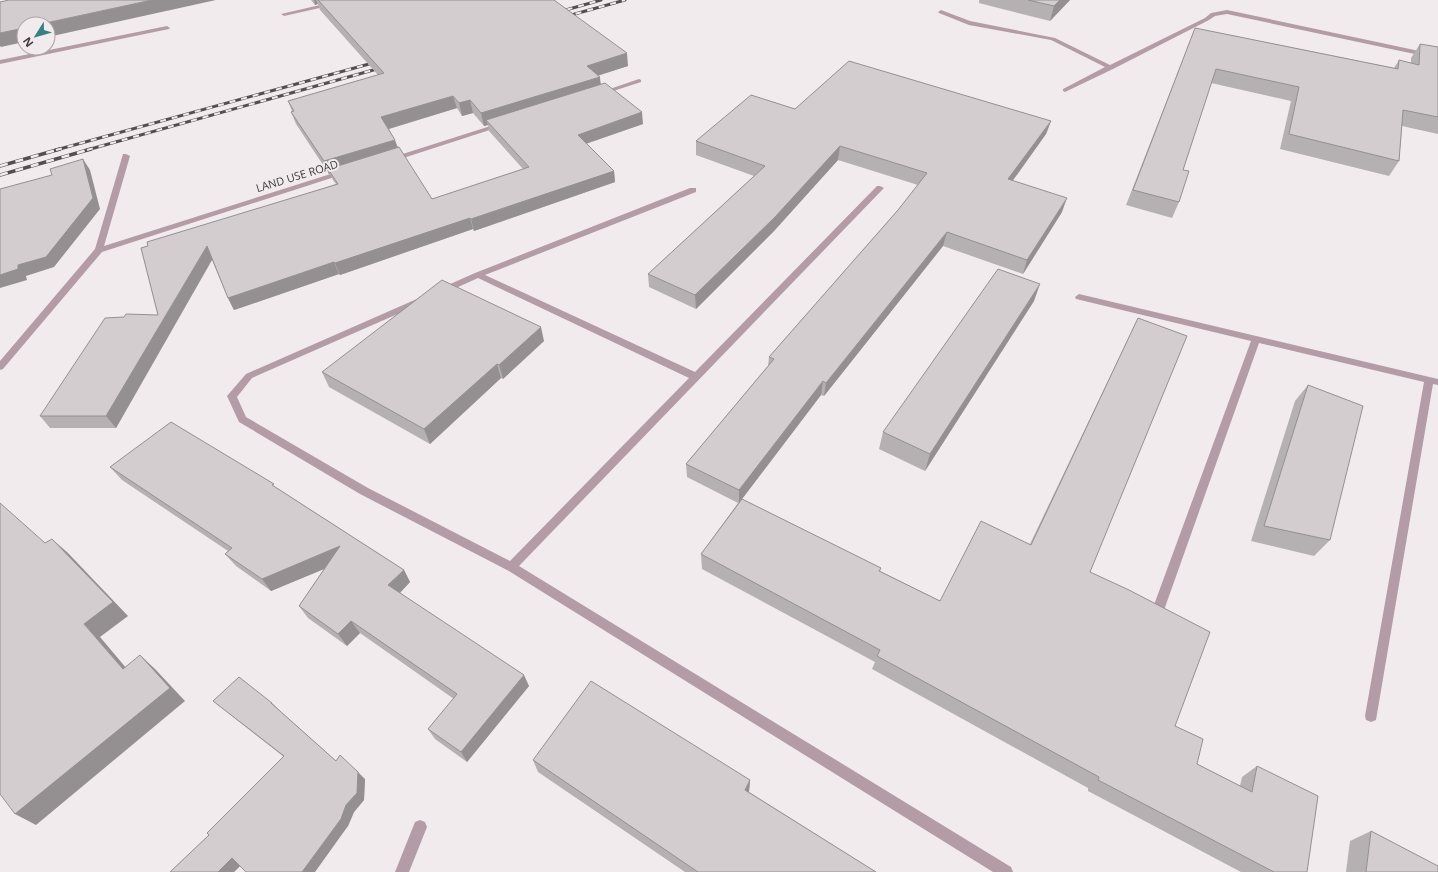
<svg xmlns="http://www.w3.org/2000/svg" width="1438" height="872" viewBox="0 0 1438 872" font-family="'Open Sans',sans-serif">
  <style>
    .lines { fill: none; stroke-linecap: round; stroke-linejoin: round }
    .minor { fill: #b49ca6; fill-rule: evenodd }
    .rail-far1-casing { stroke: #514f50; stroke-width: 3 }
    .rail-casing { stroke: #514f50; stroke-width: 3.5 }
    .rail-far1 { stroke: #f2ebee; stroke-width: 2; stroke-dasharray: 6; stroke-linecap: butt }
    .rail { stroke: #f2ebee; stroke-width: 2.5; stroke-dasharray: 8; stroke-linecap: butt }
    .wall { fill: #b5b0b2; fill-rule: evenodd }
    .shaded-wall { fill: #949091 }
    .building { fill: #d3cdcf; stroke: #949091 }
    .labels { text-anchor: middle; stroke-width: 4; stroke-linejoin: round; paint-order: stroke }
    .far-street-label { font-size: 11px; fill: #3d3b3c; stroke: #f2ebee }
  </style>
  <rect width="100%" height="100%" fill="#f2ebee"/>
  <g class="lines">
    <g class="minor">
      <polygon points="325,0 331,0 331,3 324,7 284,16 281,14 320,5 325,2"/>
      <polygon points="941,10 970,21 1055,38 1110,65 1205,18 1211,13 1227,10 1438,55 1438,59 1227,14 1215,16 1209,20 1113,69 1065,92 1063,91 1063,89 1105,67 1051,40 969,25 939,13 938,12"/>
      <polygon points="167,26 170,28 169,29 0,64 0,60"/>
      <polygon points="639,79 641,80 641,82 601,95 598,93"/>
      <polygon points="500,123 503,125 502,126 394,161 388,161 387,159"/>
      <polygon points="123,154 126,154 130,156 104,246 340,171 346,171 347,173 102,252 3,369 0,370 0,361 95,249"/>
      <polygon points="877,186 880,186 884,188 519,566 1011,867 1013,872 993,872 507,570 360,494 239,422 227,396 246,374 419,298 425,298 426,300 425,302 252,378 237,397 246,417 368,488 510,561 689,378 478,278 445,293 439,293 438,291 439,289 475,273 690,188 696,188 696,192 485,275 695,372"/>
      <polygon points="1079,294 1438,379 1438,385 1433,384 1376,720 1371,722 1366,720 1365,716 1424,382 1259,343 1163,613 1161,617 1157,618 1153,617 1151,613 1251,341 1076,299 1075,297"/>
      <polygon points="420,820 425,822 427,827 409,872 395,872 415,822"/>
    </g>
    <g class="rail-far1-casing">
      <g id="rail-far1">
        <polyline points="555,13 601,0"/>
        <polyline points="564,17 625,0"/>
        <polyline points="56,150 380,61"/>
        <polyline points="87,150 384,67"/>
      </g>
    </g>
    <g class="rail-casing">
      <g id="rail">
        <polyline points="0,166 60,149"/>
        <polyline points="0,175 91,149"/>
      </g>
    </g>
    <use href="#rail-far1" class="rail-far1"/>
    <use href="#rail" class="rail"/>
  </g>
  <g class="wall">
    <path d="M 311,0 L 554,0 L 628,66 L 598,75 L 601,84 L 643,124 L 586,144 L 614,171 L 615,182 L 474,231 L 473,229 L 340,275 L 339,274 L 234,310 L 228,298 L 212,260 L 116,428 L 50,428 L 40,416 L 124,317 L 158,315 L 141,248 L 336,184 L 333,180 L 330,174 L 329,174 L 296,124 L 291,112 L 292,111 L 288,101 L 378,75 L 320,10 L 318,4 L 315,5 ZM 457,108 L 462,116 L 473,113 L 484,126 L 488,125 L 489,131 L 523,169 L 432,199 L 398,147 L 389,129 Z"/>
    <polygon points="979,0 1070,0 1050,21 979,3"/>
    <polygon points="1195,28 1394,68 1399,60 1411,63 1411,58 1420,44 1438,47 1438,134 1402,126 1399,161 1389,176 1280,149 1291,101 1211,83 1183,170 1179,202 1172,218 1126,205"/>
    <polygon points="795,109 1051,121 1046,134 1012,181 1062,212 1023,274 943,246 824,396 821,395 742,499 881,568 880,571 940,601 1030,544 1138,318 1090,572 1197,764 1240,786 1242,777 1257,766 1307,872 1241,872 1088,791 1088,788 872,669 875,662 702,569 701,554 738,503 687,477 686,464 768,366 769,357 898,210 918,185 838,160 774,231 696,309 649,287 648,274 754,176 696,155 696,141"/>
    <polygon points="1034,301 925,471 879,449 883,432"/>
    <polygon points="544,341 503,379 501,378 430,444 329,387 322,372"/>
    <polygon points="1308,385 1330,540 1314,556 1251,541 1295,401"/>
    <polygon points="110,467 277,488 404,570 410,582 400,593 529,686 467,762 435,739 428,729 454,699 360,633 347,646 308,618 299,606 324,569 271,591 236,566 225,554 228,551 122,480"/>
    <polygon points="213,701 280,711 336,761 365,779 364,800 354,812 348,826 240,866 234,872 170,872 209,835 284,757 223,709"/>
    <polygon points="533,760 750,780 749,792 876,872 685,872 538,772"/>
    <polygon points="1371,831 1438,872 1346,872 1350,841"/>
  </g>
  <g class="shaded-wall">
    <polygon points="152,0 216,0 48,37 48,24 41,24"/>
    <polygon points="314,0 316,0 318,4 315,5"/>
    <polygon points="1060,0 1070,0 1050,21 1054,6"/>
    <polygon points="24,28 24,42 1,47 0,46 0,33"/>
    <polygon points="627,53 628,66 588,79 587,66"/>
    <polygon points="600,77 601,90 486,120 488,125 484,126 481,113"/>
    <polygon points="453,96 457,108 385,130 381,117"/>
    <polygon points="470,100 473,113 462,116 459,103"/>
    <polygon points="642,112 643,124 579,146 578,135"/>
    <polygon points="1051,121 1046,134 1004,193 1008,179"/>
    <polygon points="395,140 399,152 328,169 330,174 329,174 324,161"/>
    <polygon points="840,146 838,160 774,231 696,309 695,295"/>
    <polygon points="83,159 90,170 100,209 54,267 26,276 27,280 0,288 0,275 18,265"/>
    <polygon points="614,171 615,182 474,231 471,219"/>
    <polygon points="1067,198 1062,212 1023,274 1027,260"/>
    <polygon points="470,218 473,229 340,275 335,263"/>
    <polygon points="947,232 943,246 824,396 826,383"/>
    <polygon points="207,246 213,258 116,428 106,416"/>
    <polygon points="334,262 339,274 234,310 228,298"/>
    <polygon points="1040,284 1034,301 925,471 930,454"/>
    <polygon points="541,327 544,341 503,379 499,365"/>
    <polygon points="497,364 501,378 430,444 424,429"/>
    <polygon points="823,381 821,395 739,503 739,490"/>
    <polygon points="52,539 68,553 128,616 100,637 138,682 123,669 84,624"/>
    <polygon points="340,546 348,559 271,591 262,579"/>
    <polygon points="404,570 410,582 395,598 388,585"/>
    <polygon points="351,621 360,633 347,646 338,634"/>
    <polygon points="140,655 155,669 185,701 36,825 15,814"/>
    <polygon points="524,675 529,686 467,762 461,752"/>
    <polygon points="271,703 272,703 280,711 279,712"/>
    <polygon points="358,772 365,779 364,800 354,812 348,826 315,872 302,872"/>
    <polygon points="750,780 749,792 744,801 745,790"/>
    <polygon points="232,858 242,864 234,872 218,872"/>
  </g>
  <g class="building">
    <polygon points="9,0 152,0 41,24 24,24 24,28 0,33 0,2"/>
    <polygon points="318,0 554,0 627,53 587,66 600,77 481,113 470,100 459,103 453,96 381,117 395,140 324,161 291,112 294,111 288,101 384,73"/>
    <polygon points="1028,0 1060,0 1054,6"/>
    <polygon points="1195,28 1398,69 1399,60 1419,65 1420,44 1438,47 1438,117 1403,110 1399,161 1289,134 1299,87 1216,69 1183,170 1189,171 1179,202 1133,190"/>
    <polygon points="849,61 1051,121 1008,179 1067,198 1027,260 947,232 826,383 823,381 739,490 686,464 774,359 769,357 898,210 927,173 840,146 775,217 695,295 648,274 765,166 696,141 751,95 795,109"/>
    <polygon points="605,83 642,112 578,135 614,171 471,219 470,218 335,263 334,262 228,298 207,246 106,416 40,416 105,318 124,317 126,314 158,315 141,248 148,246 147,242 338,184 328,169 399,147 432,199 529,167 486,120"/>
    <polygon points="83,159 93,198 46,257 18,265 18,269 0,275 0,189 52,175 50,169"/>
    <polygon points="998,269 1040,284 930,454 883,432"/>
    <polygon points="442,280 541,327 499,365 497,364 424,429 322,372"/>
    <polygon points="1138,318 1187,336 1090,572 1129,590 1210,632 1175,726 1203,739 1197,764 1252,792 1257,766 1318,796 1307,872 1274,872 1098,780 1099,777 877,656 880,650 701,554 742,499 881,568 879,571 940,601 981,521 1031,545"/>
    <polygon points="1308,385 1363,406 1330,540 1264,526"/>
    <polygon points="171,422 274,484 272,485 404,570 388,585 524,675 461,752 428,729 457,694 351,621 338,634 299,606 340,546 262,579 225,554 232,548 110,467"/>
    <polygon points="0,503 45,543 52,539 113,602 84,624 123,669 140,655 170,688 15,814 0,794"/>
    <polygon points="239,677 272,703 271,703 336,761 340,755 358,772 357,793 346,805 341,819 302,872 246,872 232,858 218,872 170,872 209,835 207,833 284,756 213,701"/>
    <polygon points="591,681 750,780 745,790 876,872 698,872 533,760"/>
    <polygon points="1371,831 1438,866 1438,872 1366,872"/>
  </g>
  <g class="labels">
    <g class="far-street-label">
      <text transform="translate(297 176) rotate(-17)" y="4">LAND USE ROAD</text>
    </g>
  </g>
  <g transform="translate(36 36) rotate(233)"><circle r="19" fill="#f2ebee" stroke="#aaa5a7"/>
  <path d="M0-3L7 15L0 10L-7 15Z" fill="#378084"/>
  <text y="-6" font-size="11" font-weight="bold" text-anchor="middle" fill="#3d3b3c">N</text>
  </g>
</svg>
